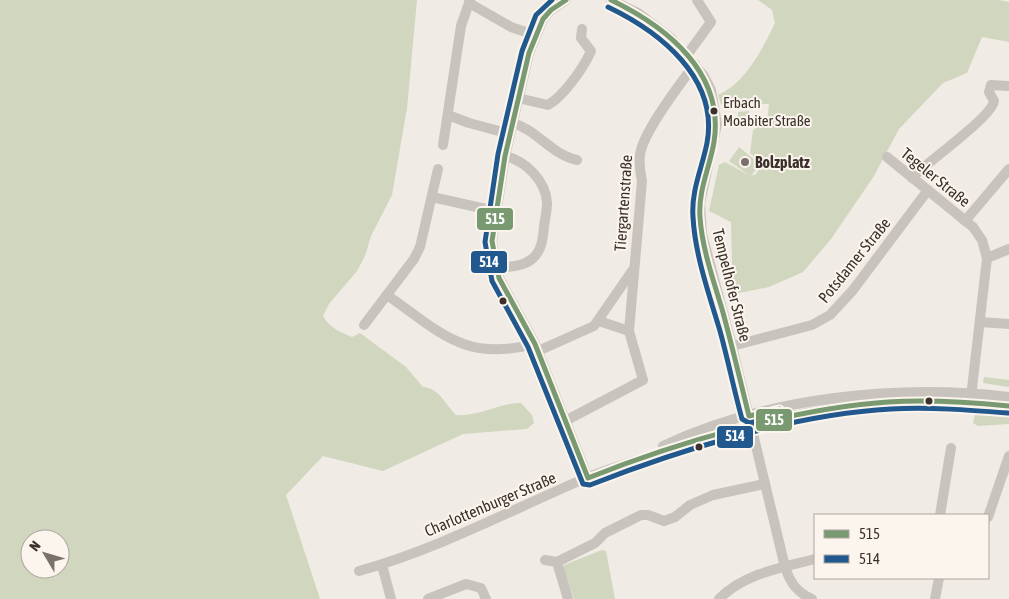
<svg xmlns="http://www.w3.org/2000/svg" width="1009" height="599" viewBox="0 0 1009 599" font-family="'Asap Condensed',sans-serif">
  <style>
    .green { fill: #d1d6bf; fill-rule: evenodd }
    .lines { fill: none; stroke-linecap: round; stroke-linejoin: round }
    .minor { stroke: #c9c3be; stroke-width: 10 }
    .bus-1-casing { stroke: #fbf5ee; stroke-width: 9 }
    .bus-2-casing { stroke: #fbf5ee; stroke-width: 9 }
    .bus-1 { stroke: #799a71; stroke-width: 5 }
    .bus-2 { stroke: #21598e; stroke-width: 5 }
    .bus-dot { fill: #3b302b; stroke: #fbf5ee; stroke-width: 2 }
    .poi-dot { fill: #7a716c; stroke: #fbf5ee; stroke-width: 2 }
    .labels { text-anchor: middle; stroke-width: 4; stroke-linejoin: round; paint-order: stroke }
    .bus-label { font-size: 15px; fill: #3b302b; stroke: #fbf5ee; text-anchor: start }
    .poi-label { font-size: 16px; font-weight: bold; fill: #3b302b; stroke: #fbf5ee; text-anchor: start }
    .street-label { font-size: 16px; fill: #3b302b; stroke: #fbf5ee }
    .line-badge { stroke: #fbf5ee; stroke-width: 2 }
    .badge-label { font-size: 14px; text-anchor: middle; font-weight: bold; fill: #fff }
  </style>
  <rect width="100%" height="100%" fill="#f0ebe5"/>
  <g class="green">
    <path d="M 0,0 L 417,0 L 407,108 L 392,195 L 371,236 L 365,256 L 357,271 L 329,304 L 323,316 C 330,328 340,332 352,337 L 360,333 L 406,367 L 423,387 C 440,389 444,403 456,415 C 479,417 499,403 521,403 L 532,415 L 534,423 L 527,429 L 463,434 L 383,471 L 323,456 L 286,495 L 320,599 L 0,599 ZM 30,539 L 60,539 L 60,569 L 30,569 Z"/>
    <path d="M 758,0 L 999,0 L 1009,2 L 1009,42 L 982,37 L 967,73 L 943,83 L 899,129 L 874,176 L 831,239 L 803,272 L 769,287 L 734,294 L 729,289 L 732,263 L 731,222 L 709,211 L 719,165 L 725,162 L 750,176 L 729,161 L 739,147 L 760,164 L 751,176 L 756,174 L 762,164 L 750,153 L 753,130 L 767,121 L 769,104 L 721,104 L 718,95 C 745,84 763,48 775,23 L 772,10 Z"/>
    <polygon points="749,111 747,128 737,127 738,112"/>
    <polygon points="984,377 1009,380 1009,387 983,383"/>
    <polygon points="975,414 1009,417 1009,424 978,426 973,423"/>
    <polygon points="602,550 606,551 615,599 574,599 564,571 564,565"/>
  </g>
  <g class="lines">
    <g class="minor">
      <polyline points="566,0 551,10 543,19 529,53 505,156 492,241 499,278 535,344 588,478"/>
      <path d="M 611,0 L 638,13 L 672,39 L 704,76 L 711,90 L 717,124 L 700,203 L 702,234 L 732,346 L 785,567 C 790,582 796,592 812,599"/>
      <polyline points="469,3 511,27 534,35"/>
      <polyline points="687,55 711,22 697,0"/>
      <path d="M 518,98 L 548,105 C 564,96 584,67 591,51 L 581,38 L 582,29"/>
      <polyline points="448,115 469,123 510,134"/>
      <path d="M 513,123 C 537,130 552,155 577,160"/>
      <polyline points="443,145 461,26 470,0"/>
      <polyline points="887,157 973,227 982,240 987,258 971,397"/>
      <path d="M 912,178 C 927,162 992,117 994,101 L 989,92 L 991,85 L 1009,86"/>
      <polyline points="432,197 495,211"/>
      <polyline points="965,221 1009,169"/>
      <polyline points="987,258 1009,249"/>
      <path d="M 495,268 C 508,267 522,267 532,259 C 542,251 543,238 544,226 C 545,219 547,211 547,203 C 546,181 526,161 505,156"/>
      <path d="M 387,295 C 441,333 465,362 535,344"/>
      <polyline points="599,321 629,331"/>
      <polyline points="980,322 1009,324"/>
      <polyline points="364,325 414,259 420,247 438,169"/>
      <polyline points="732,346 812,325 830,315 853,290 928,190"/>
      <polyline points="538,351 594,326 632,271"/>
      <path d="M 565,421 L 643,380 L 629,331 L 642,181 C 640,171 638,160 641,150 C 647,127 680,84 695,64"/>
      <path d="M 663,446 C 765,398 898,383 1009,397"/>
      <polyline points="940,515 951,448"/>
      <polyline points="988,517 1009,456"/>
      <polyline points="545,560 557,562"/>
      <polyline points="382,565 391,599"/>
      <path d="M 359,571 C 438,549 511,510 586,478 C 621,464 657,454 694,443 C 806,408 891,391 1009,406"/>
      <polyline points="428,599 466,584 481,588 486,599"/>
      <polyline points="568,599 557,562 595,543 605,533 641,515 648,515 664,521 675,517 690,505 713,495 765,484"/>
      <path d="M 719,599 C 743,574 783,567 815,559"/>
      <polyline points="935,599 939,578"/>
    </g>
    <g class="bus-1-casing">
      <g id="bus-1">
        <path d="M 566,0 L 551,10 L 543,19 L 529,53 L 505,156 L 492,241 L 499,278 L 535,344 L 588,478 C 678,442 791,409 888,402 C 929,399 969,402 1009,406"/>
        <path d="M 611,0 C 667,27 725,73 714,142 C 710,167 698,190 700,217 C 702,248 713,279 722,309 C 732,345 740,380 749,416 L 780,409"/>
      </g>
    </g>
    <g class="bus-2-casing">
      <g id="bus-2">
        <path d="M 552,0 L 536,15 L 522,51 L 498,154 L 485,242 L 492,281 L 528,347 L 583,484 L 590,485 C 679,450 795,414 891,409 C 930,407 969,410 1008,413"/>
        <path d="M 608,7 C 660,32 719,78 707,143 C 702,168 691,191 693,217 C 695,255 709,294 720,331 C 728,360 734,390 742,419 L 749,423 L 782,416"/>
      </g>
    </g>
    <use href="#bus-1" class="bus-1"/>
    <use href="#bus-2" class="bus-2"/>
  </g>
  <g class="bus-dot">
    <circle cx="714" cy="111" r="4.5"/>
    <circle cx="503" cy="301" r="4.5"/>
    <circle cx="929" cy="401" r="4.5"/>
    <circle cx="699" cy="447" r="4.5"/>
  </g>
  <circle class="poi-dot" cx="745" cy="162" r="5"/>
  <g class="labels">
    <g class="bus-label">
      <text x="723" y="108">Erbach<tspan x="723" dy="18">Moabiter Straße</tspan></text>
    </g>
    <g class="poi-label">
      <text x="755" y="168">Bolzplatz</text>
    </g>
    <g class="street-label">
      <text transform="translate(936 177) rotate(39)" y="6">Tegeler Straße</text>
      <text transform="translate(623 203) rotate(-86)" y="6">Tiergartenstraße</text>
      <text transform="translate(854 260) rotate(-51)" y="6">Potsdamer Straße</text>
      <text transform="translate(732 285) rotate(76)" y="6">Tempelhofer Straße</text>
      <text transform="translate(490 504) rotate(-23)" y="6">Charlottenburger Straße</text>
    </g>
  </g>
  <g class="line-badge">
    <rect x="476" y="207" width="38" height="24" rx="5" fill="#799a71"/>
    <rect x="470" y="250" width="38" height="24" rx="5" fill="#21598e"/>
    <rect x="755" y="408" width="38" height="24" rx="5" fill="#799a71"/>
    <rect x="716" y="425" width="38" height="24" rx="5" fill="#21598e"/>
  </g>
  <g class="badge-label">
    <text x="495" y="224">515</text>
    <text x="489" y="267">514</text>
    <text x="774" y="425">515</text>
    <text x="735" y="441">514</text>
  </g>
  <rect x="814" y="514" width="175" height="65" fill="#fbf5ee" stroke="#aea6a0"/>
  <rect x="824" y="530" width="25" height="8" fill="#799a71" stroke="#aea6a0"/>
  <text x="859" y="539" font-size="15" fill="#3b302b">515</text>
  <rect x="824" y="555" width="25" height="8" fill="#21598e" stroke="#aea6a0"/>
  <text x="859" y="564" font-size="15" fill="#3b302b">514</text>
  <g transform="translate(45 554) rotate(308)"><circle r="24" fill="#fbf5ee" stroke="#aea6a0"/>
  <path d="M0-4L9 19L0 12L-9 19Z" fill="#7a716c"/>
  <text y="-8" font-size="14" font-weight="bold" text-anchor="middle" fill="#3b302b">N</text>
  </g>
</svg>
